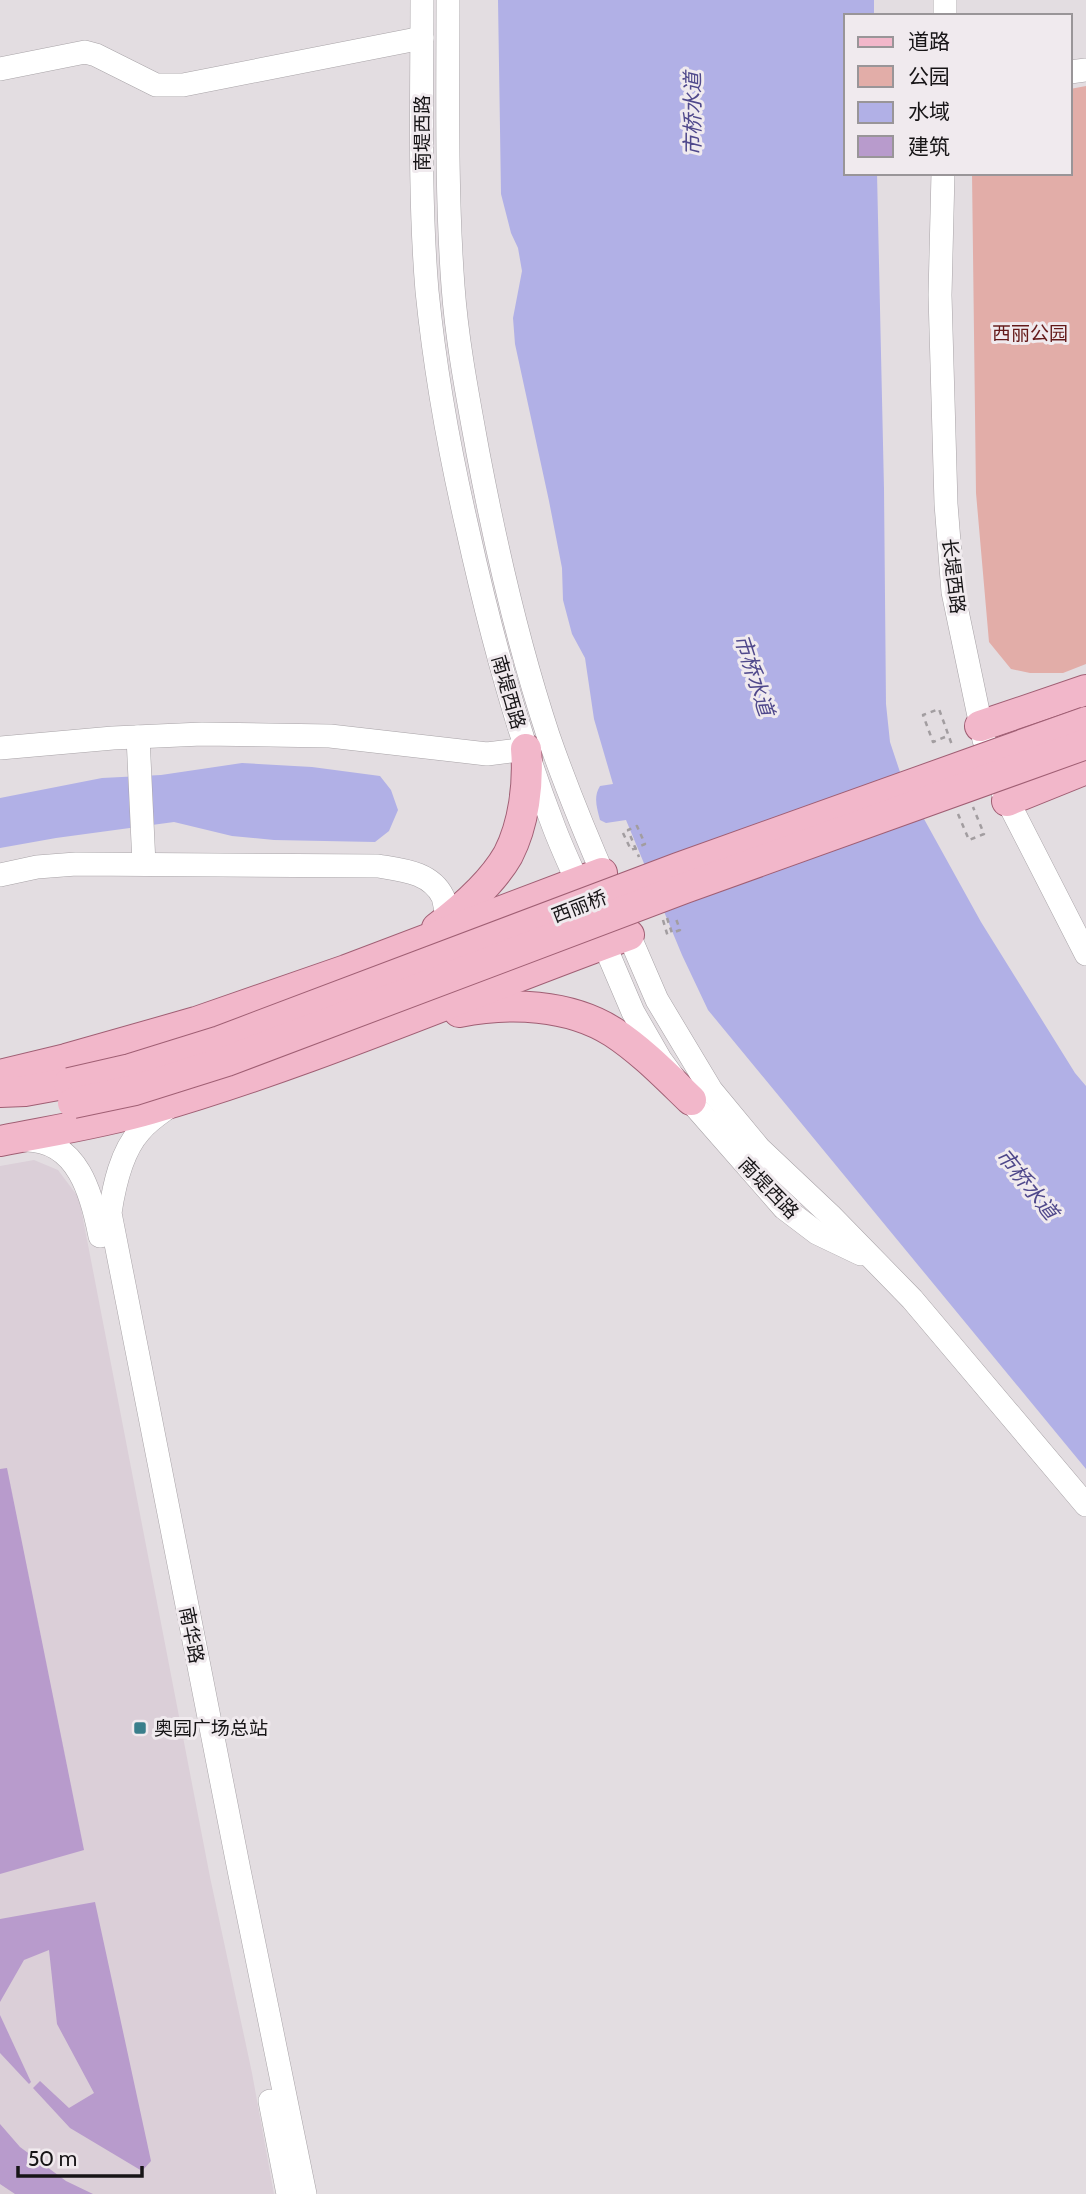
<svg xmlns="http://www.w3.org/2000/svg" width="1086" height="2194" viewBox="0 0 1086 2194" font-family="Cabin,'Noto Sans SC',sans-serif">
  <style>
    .built { fill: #dbcfd8 }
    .green { fill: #e2ada8 }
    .water { fill: #b1b0e6 }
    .building { fill: #b89bcc }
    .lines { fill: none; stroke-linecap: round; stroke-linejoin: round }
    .minor-casing { stroke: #a8a3a7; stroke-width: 24 }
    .major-casing { stroke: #a05f74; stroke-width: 32 }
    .path { stroke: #a29da0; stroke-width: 2.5; stroke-dasharray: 5 5; stroke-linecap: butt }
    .minor { stroke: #fff; stroke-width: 23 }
    .major { stroke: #f2b7ca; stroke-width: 30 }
    .major-bridge-casing { stroke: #a05f74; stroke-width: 32; stroke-linecap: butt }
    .major-bridge { stroke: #f2b7ca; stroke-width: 30 }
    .poi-dot { fill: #397e8b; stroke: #f0eaee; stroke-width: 2.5 }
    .labels { text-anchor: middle; stroke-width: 6; stroke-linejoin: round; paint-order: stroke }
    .street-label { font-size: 19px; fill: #171517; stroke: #f0eaee }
    .park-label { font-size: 19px; fill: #641a1a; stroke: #f0eaee }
    .poi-label { font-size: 19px; fill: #171517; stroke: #f0eaee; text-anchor: start }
    .water-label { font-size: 21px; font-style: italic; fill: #4f488b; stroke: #f0eaee }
  </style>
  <rect width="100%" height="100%" fill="#e3dde1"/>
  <polygon class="built" points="34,1160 58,1170 79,1198 210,1877 252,2073 274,2194 0,2194 0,1166"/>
  <polygon class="green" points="1086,86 1086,664 1063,673 1030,673 1011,669 989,642 976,493 972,173 1070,173 1070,89"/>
  <g class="water">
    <path d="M 498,0 L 874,0 L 874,16 L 846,16 L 846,173 L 877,173 L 884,489 L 886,704 L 890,742 L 903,781 L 981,922 L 1075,1073 L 1086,1086 L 1086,1469 L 708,1010 L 682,955 L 626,820 L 606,823 L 600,820 C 597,808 593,797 600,786 L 613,784 L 594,719 L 585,658 L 572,634 L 563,600 L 562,568 L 549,501 L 515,344 L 513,318 L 522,271 L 518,248 L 511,233 L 501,194 Z"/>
    <polygon points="242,763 312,767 380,776 391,790 398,810 389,831 375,842 274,840 232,836 174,822 56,838 0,848 0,798 102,778 161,775"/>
  </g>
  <g class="building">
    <polygon points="7,1468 84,1850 0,1874 0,1469"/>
    <polygon points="95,1902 151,2161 142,2171 70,2128 33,2088 40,2081 69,2108 94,2093 57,2024 49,1950 24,1960 0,2002 0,1919"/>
    <polygon points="0,2015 31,2082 29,2084 0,2053"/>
    <polygon points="0,2124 20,2147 66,2181 93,2194 15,2194 0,2184"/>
  </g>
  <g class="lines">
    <g class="minor-casing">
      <g id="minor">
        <path d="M 422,0 C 422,97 419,195 427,291 C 435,370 449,449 467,527 C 489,627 515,726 552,822 C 561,847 573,871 583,895"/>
        <path d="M 448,0 C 448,95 446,191 453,286 C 457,342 468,398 478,453 C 496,548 518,644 548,735 C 566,787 587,838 609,888"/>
        <polyline points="945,0 945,16"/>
        <polyline points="0,69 85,52 96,55 156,85 183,85 422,38"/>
        <polyline points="1070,72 1086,70"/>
        <polyline points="943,173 940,295 946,504 953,592 984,740"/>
        <polyline points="138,737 144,864"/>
        <polyline points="0,748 113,738 202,734 330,736 487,754 526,749"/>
        <polyline points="1001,788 1086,954"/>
        <path d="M 0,875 L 37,867 L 76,864 L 378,866 C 402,870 431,872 443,897 C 445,904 446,913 448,920"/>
        <polyline points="622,919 657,1000 711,1090 759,1148 830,1215 912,1299 1086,1505"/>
        <polyline points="598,930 633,1012 660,1059 693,1104 784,1208 817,1233 861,1254"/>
        <path d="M 170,1106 C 159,1114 148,1121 140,1131 C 121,1152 114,1186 110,1213 L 239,1870 L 305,2194"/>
        <path d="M 26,1140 C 78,1140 92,1195 100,1236"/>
        <polyline points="270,2101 288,2194"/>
      </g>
    </g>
    <g class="major-casing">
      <g id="major">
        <polyline points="980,726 1086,690"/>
        <polyline points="1007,801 1086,769"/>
        <path d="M 437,928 C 462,909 492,883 508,855 C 524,824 529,783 526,749"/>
        <path d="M 459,1012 C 509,1002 569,1004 613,1032 C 642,1051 666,1076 691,1100"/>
        <polyline points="0,1075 66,1059 196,1022 346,970 602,873"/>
        <polyline points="0,1092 25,1091 69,1083"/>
        <path d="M 0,1141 C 50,1131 102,1123 150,1109 C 313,1062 469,993 629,935"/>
      </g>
    </g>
    <g class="path">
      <polyline points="945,737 933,742 923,715 939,709 952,745"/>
      <polyline points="958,814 969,840 984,834 973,807"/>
      <polyline points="623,833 631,850 645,844 637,826 628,830 639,857"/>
      <polyline points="667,918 672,933 680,930 675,916"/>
      <polyline points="663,920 668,937"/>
    </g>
    <use href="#minor" class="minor"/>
    <use href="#major" class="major"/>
    <g class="major-bridge-casing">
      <g id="major-bridge">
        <polyline points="69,1083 130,1069 220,1041 678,868 1086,722"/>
        <polyline points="73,1103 135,1090 227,1061 685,888 1086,744"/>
      </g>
    </g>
    <use href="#major-bridge" class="major-bridge"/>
  </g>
  <rect class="poi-dot" x="133" y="1721" width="14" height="14" rx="3.5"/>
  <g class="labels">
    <g class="street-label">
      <text transform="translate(422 133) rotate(-90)" y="7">南堤西路</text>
      <text transform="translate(954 576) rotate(83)" y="7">长堤西路</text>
      <text transform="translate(509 692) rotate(74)" y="7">南堤西路</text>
      <text transform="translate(579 906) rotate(-21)" y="7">西丽桥</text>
      <text transform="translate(769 1188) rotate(46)" y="7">南堤西路</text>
      <text transform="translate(192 1635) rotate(79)" y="7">南华路</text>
    </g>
    <g class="park-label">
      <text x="1030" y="340">西丽公园</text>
    </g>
    <g class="poi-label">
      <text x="154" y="1735">奥园广场总站</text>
    </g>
    <g class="water-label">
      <text transform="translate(693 114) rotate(-90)" y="7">市桥水道</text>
      <text transform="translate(754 675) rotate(72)" y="7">市桥水道</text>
      <text transform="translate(1027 1184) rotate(51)" y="7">市桥水道</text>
    </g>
  </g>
  <rect x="844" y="14" width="228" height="161" fill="#f0eaee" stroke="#999598" stroke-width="2"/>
  <rect x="858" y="37" width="35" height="10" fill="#f2b7ca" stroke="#999598" stroke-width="2"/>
  <text x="908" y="49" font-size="21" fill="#171517">道路</text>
  <rect x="858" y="66" width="35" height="21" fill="#e2ada8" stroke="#999598" stroke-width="2"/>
  <text x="908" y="84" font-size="21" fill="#171517">公园</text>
  <rect x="858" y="102" width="35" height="21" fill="#b1b0e6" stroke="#999598" stroke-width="2"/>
  <text x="908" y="119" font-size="21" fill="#171517">水域</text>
  <rect x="858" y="136" width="35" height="21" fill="#b89bcc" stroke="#999598" stroke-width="2"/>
  <text x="908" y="154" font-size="21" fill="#171517">建筑</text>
  <path d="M18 2166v10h124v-10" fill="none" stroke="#171517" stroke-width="3.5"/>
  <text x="28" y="2166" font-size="21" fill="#171517" stroke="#f0eaee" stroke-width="5" paint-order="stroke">50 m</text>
</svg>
